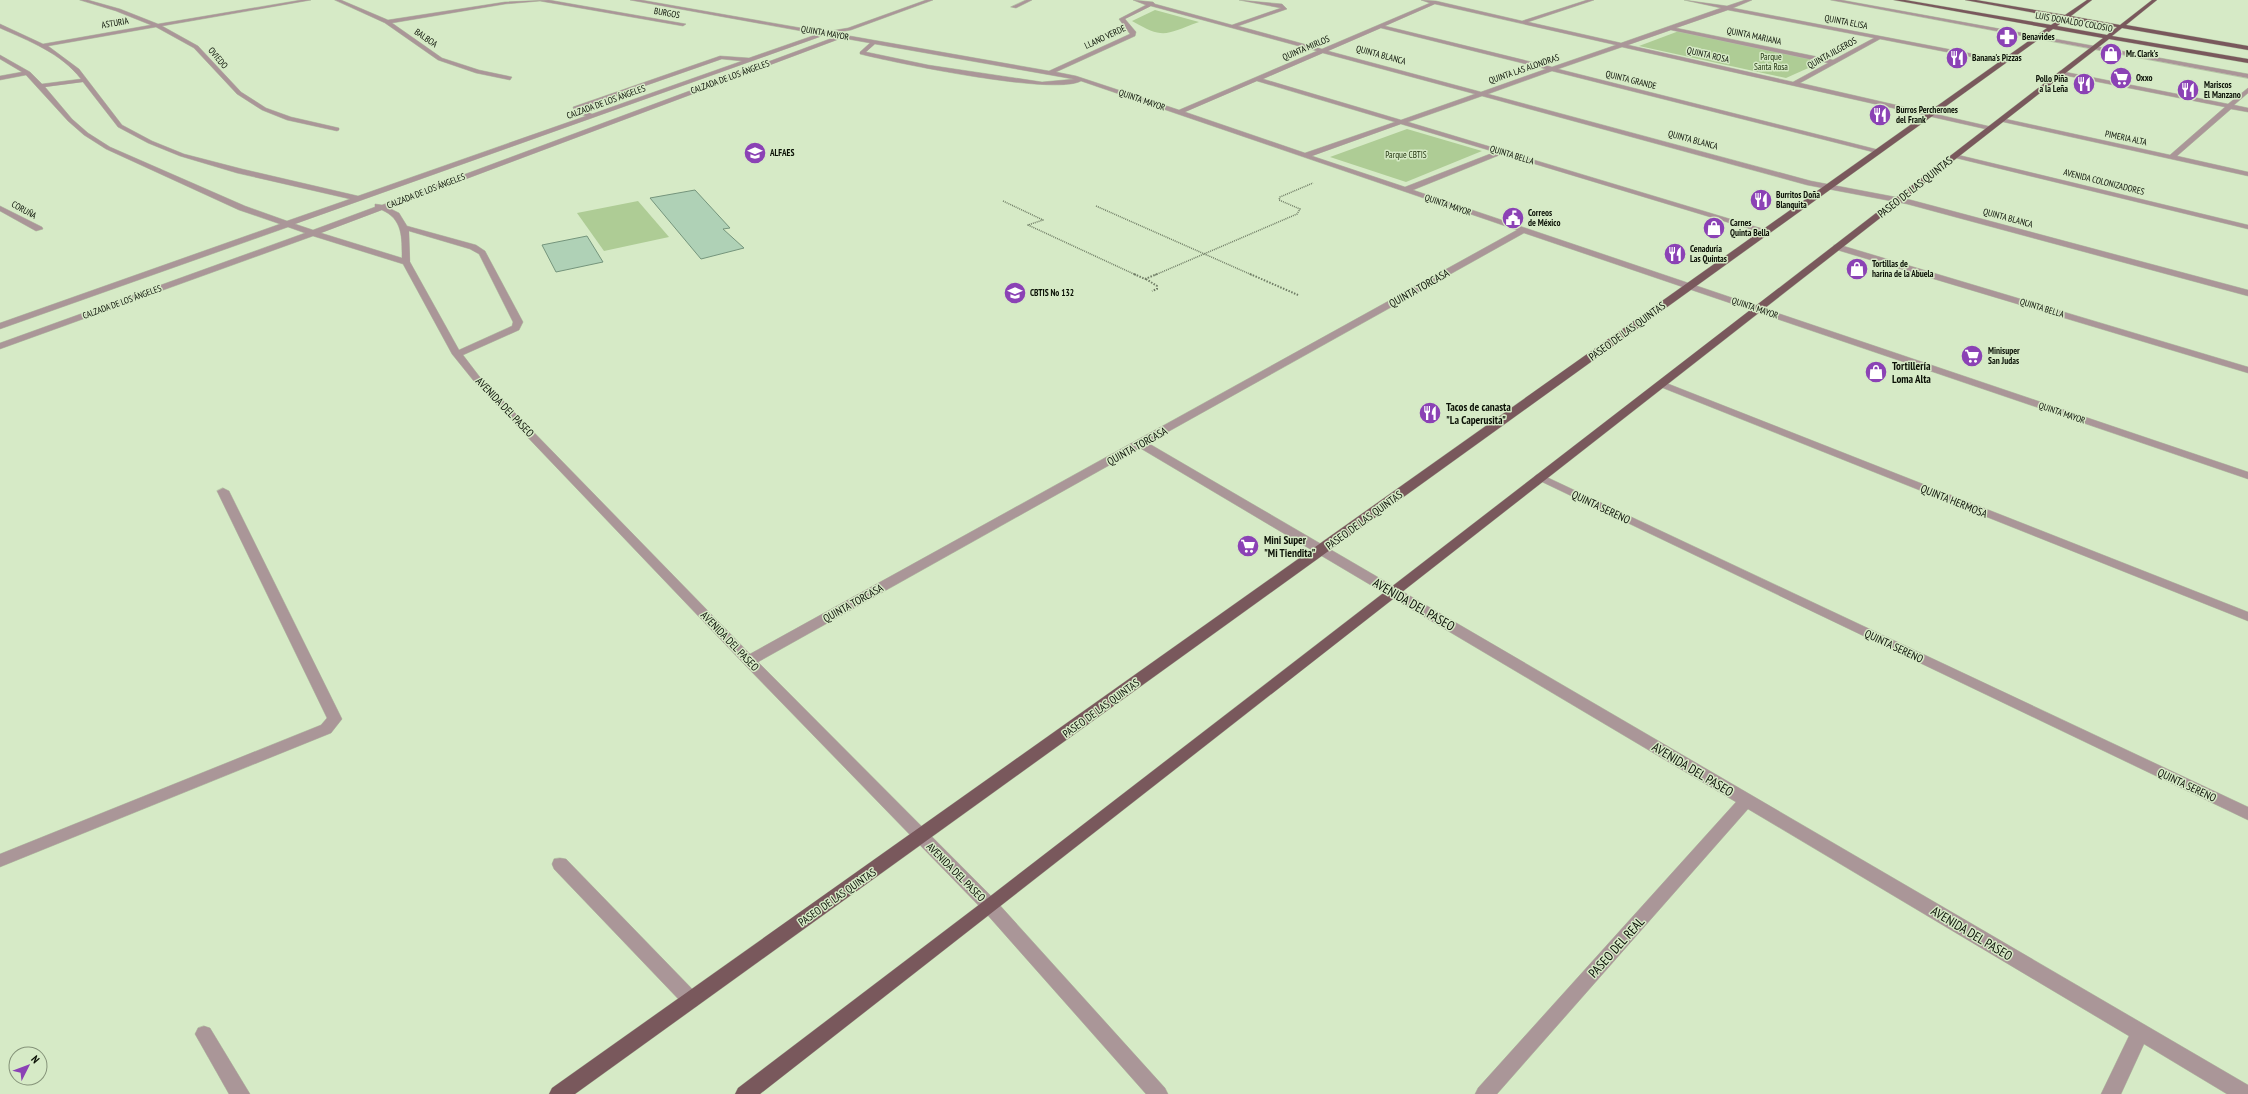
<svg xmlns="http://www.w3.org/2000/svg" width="2248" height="1094" viewBox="0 0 2248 1094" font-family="'PT Sans Narrow',sans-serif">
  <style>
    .green { fill: #aecc95 }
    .building { fill: #afd1b6; stroke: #75957c }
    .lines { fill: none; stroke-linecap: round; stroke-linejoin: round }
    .minor-casing { stroke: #b6c7a7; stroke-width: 1 }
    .major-casing { stroke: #b6c7a7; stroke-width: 1 }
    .path-far1 { stroke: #6f7c65; stroke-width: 1.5; stroke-dasharray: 1 1; stroke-linecap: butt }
    .path { stroke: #6f7c65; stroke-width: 2; stroke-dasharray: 1.5 1.5; stroke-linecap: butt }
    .minor { fill: #aa9698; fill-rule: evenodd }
    .major { fill: #79585c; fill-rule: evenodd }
    .labels { text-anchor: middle; stroke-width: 3; stroke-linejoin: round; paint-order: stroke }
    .far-street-label { font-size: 9px; fill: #0b1106; stroke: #d6eac6 }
    .far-poi-label { font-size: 9px; font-weight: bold; fill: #0b1106; stroke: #d6eac6; text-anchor: start }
    .far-park-label { font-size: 9px; fill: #22340e; stroke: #d6eac6 }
    .street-label { font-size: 11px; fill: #0b1106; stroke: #d6eac6 }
    .poi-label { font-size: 11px; font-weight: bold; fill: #0b1106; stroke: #d6eac6; text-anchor: start }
    .near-street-label { font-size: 13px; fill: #0b1106; stroke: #d6eac6 }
  </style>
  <rect width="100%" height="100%" fill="#d6eac6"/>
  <g class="green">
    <path d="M 1155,10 L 1199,22 C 1165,34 1165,40 1132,21 Z"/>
    <polygon points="1679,31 1824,61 1786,78 1639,46"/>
    <polygon points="1407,129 1482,151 1406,182 1330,157"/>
    <polygon points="638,201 669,237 604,251 577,213"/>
  </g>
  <g class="building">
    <polygon points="695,190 730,228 723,229 744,248 701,259 650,198"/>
    <polygon points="587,236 603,262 556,272 542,245"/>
  </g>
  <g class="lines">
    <g class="minor-casing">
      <g id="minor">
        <path d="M 80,0 L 88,0 L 120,9 L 158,24 L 301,0 L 311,0 L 162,26 L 198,46 L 241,92 L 266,108 L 291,117 L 339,128 L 339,130 L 337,131 L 287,120 L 262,110 L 237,94 L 194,48 L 156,27 L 48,46 L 79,69 L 122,125 L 152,141 L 184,154 L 242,169 L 358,196 L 586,116 L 575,113 L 573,107 L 720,56 L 749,58 L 818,34 L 630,0 L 641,0 L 824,32 L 848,28 L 926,0 L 933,0 L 851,30 L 833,33 L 1049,71 L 1130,34 L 1119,19 L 1146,5 L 1133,0 L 1153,2 L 1155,4 L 1232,25 L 1281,8 L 1239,0 L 1282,4 L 1287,9 L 1238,26 L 1322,49 L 1430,3 L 1421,0 L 1436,1 L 1522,21 L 1587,0 L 1594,0 L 1528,22 L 1621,43 L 1721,8 L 1684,0 L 1727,6 L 1745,0 L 1752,0 L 1733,8 L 2005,60 L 2003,63 L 1880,39 L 1800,83 L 1992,127 L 1993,128 L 1990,130 L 1622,47 L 1558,69 L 1879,150 L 1880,151 L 1877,153 L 1552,71 L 1488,94 L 1811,181 L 1911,200 L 2248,290 L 2248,296 L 1907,204 L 1807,185 L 1482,96 L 1408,122 L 1770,231 L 1763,233 L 1502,154 L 1413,190 L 2248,472 L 2248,479 L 1524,233 L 1148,443 L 2248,1085 L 2248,1094 L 2227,1094 L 2144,1044 L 2121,1094 L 2101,1094 L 2129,1036 L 1748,809 L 1497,1094 L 1475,1094 L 1478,1088 L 1736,802 L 1140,448 L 758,662 L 996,901 L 1165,1088 L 1168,1094 L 1146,1094 L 984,911 L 744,664 L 473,380 L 452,354 L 403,264 L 313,236 L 0,349 L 0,343 L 305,233 L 288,227 L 0,329 L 0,323 L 280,224 L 239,210 L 106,149 L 84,135 L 68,121 L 26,75 L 0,80 L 0,76 L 22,72 L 0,59 L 0,55 L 30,72 L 42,84 L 81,79 C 61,53 29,41 0,28 L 0,24 L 43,44 L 151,25 L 116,11 ZM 1435,4 L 1616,45 L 1552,67 L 1385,26 ZM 1151,6 L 1317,51 L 1179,110 L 1076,76 L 1056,72 L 1135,36 L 1136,32 L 1125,19 ZM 1728,10 L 1874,38 L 1833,60 L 1676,28 ZM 1381,28 L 1546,69 L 1481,92 L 1328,51 ZM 1671,30 L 1828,63 L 1793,82 L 1628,45 ZM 825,35 L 835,37 L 382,205 L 375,204 L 375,207 L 313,230 L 295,224 ZM 842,38 L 870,43 L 860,52 L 860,54 C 896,63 1054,96 1081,81 L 1517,230 L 750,654 L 479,376 L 463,355 L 519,330 L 523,322 L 485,251 L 476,245 L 407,226 L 399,213 L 389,208 ZM 875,44 L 1073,79 L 1075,79 L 1042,82 L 928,65 L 866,52 ZM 1323,53 L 1475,94 L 1401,120 L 1263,79 ZM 722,59 L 742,61 L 592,114 L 579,109 ZM 1257,81 L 1395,122 L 1305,153 L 1185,112 ZM 83,82 L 118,127 L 148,143 L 180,156 L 237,173 L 350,199 L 287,221 L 245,206 L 110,147 L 88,133 L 72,119 L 45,87 ZM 1401,124 L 1495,152 L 1405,187 L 1312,156 ZM 382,210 C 403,219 402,238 402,258 L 321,233 ZM 409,231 L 470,249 L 479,254 L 513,322 L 512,326 L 459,350 L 410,262 Z"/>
        <polygon points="335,0 341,0 388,20 505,2 549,0 686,24 683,26 540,1 505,4 392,23 442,58 479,70 512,77 510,80 476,73 438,60 385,23"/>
        <polygon points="1026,0 1032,0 1016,8 1011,7"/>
        <polygon points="1831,0 1841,0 2248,74 2248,78"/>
        <polygon points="2060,71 2228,104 2248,88 2248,93 2234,105 2248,108 2248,112 2231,109 2177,156 2248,172 2248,176 1999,121 1999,119 2001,118 2170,155 2225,107 2058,74"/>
        <polygon points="1954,154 2248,225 2248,229 1952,157 1951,156"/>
        <polygon points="0,206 42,227 43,229 36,231 0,211"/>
        <polygon points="1834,245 1840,245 2248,367 2248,373 1834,249"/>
        <polygon points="1661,381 2248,612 2248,621 1658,386 1656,384"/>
        <polygon points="1540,474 2248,807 2248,820 1536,479 1534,477 1536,475"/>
        <polygon points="223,488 229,491 342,719 331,733 0,867 0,854 321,725 327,718 217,491"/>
        <polygon points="560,858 566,859 697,994 700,1000 697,1006 691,1008 685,1006 554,869 552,864 554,859"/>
        <polygon points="204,1026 210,1028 250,1094 229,1094 195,1034 198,1028"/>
      </g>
    </g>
    <g class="major-casing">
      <path id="major" d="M 1894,0 L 1905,0 L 2051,25 L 2062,18 L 1965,0 L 1976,0 L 2065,15 L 2087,0 L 2092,0 L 2071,16 L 2120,25 L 2152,0 L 2157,0 L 2126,25 L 2248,46 L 2248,50 L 2122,28 L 2112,36 L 2248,59 L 2248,63 L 2109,39 L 760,1094 L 735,1094 L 738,1088 L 984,901 L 2103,38 L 2053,29 L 575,1094 L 549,1094 L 552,1088 L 2047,28 ZM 2067,19 L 2117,27 L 2107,35 L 2057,26 Z"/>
    </g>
    <g class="path-far1">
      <polyline points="1003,201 1043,220 1028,225 1136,275"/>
      <polyline points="1096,206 1252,275"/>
      <polyline points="1155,275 1297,214 1300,209 1279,200 1280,197 1313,183"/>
    </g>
    <g class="path">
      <polyline points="1134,274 1145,279 1157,274"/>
      <polyline points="1250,274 1298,295"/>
      <polyline points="1146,279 1157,286 1157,289 1152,291"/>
    </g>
    <use href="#minor" class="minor"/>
    <use href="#major" class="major"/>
  </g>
  <defs>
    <g id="pharmacy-disc" transform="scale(1.15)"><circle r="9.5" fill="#8b42b5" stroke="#d6eac6"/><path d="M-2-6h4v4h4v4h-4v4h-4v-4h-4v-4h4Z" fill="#fff"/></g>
    <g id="shop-disc" transform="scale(1.15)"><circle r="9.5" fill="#8b42b5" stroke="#d6eac6"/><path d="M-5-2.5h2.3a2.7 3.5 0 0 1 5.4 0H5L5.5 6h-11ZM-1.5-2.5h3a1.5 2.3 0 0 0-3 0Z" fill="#fff"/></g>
    <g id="restaurant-disc" transform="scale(1.15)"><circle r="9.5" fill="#8b42b5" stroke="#d6eac6"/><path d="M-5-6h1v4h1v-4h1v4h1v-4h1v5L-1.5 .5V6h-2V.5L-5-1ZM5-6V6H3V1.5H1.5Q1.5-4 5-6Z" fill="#fff"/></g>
    <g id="supermarket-disc" transform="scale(1.15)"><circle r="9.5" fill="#8b42b5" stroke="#d6eac6"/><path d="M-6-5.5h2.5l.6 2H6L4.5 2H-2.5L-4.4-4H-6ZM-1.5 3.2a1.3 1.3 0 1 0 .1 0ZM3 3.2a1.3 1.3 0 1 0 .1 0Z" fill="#fff"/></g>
    <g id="school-disc" transform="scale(1.15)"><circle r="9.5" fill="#8b42b5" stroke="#d6eac6"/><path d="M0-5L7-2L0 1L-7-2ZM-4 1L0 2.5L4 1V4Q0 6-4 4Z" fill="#fff"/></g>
    <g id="civic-disc" transform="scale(1.15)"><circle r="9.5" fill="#8b42b5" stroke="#d6eac6"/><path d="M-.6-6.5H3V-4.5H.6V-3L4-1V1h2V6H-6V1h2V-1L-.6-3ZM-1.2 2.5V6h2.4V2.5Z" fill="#fff"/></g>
  </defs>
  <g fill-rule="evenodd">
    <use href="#pharmacy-disc" x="2007" y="37"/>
    <use href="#shop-disc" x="2111" y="54"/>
    <use href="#restaurant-disc" x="1957" y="58"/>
    <use href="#supermarket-disc" x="2121" y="78"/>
    <use href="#restaurant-disc" x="2084" y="84"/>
    <use href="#restaurant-disc" x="2188" y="90"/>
    <use href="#restaurant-disc" x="1880" y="115"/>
    <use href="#school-disc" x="755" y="153"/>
    <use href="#restaurant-disc" x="1761" y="200"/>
    <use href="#civic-disc" x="1513" y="218"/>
    <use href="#shop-disc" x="1714" y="228"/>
    <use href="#restaurant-disc" x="1675" y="254"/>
    <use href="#shop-disc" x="1857" y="269"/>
    <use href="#school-disc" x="1015" y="293"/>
    <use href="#supermarket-disc" x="1972" y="356"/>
    <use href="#shop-disc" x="1876" y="372"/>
    <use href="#restaurant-disc" x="1430" y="413"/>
    <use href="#supermarket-disc" x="1248" y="546"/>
  </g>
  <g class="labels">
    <g class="far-street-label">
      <text transform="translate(667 13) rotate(10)" y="3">BURGOS</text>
      <text transform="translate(1846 22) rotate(11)" y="3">QUINTA ELISA</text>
      <text transform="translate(2074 22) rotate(10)" y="3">LUIS DONALDO COLOSIO</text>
      <text transform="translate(115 23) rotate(-10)" y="3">ASTURIA</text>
      <text transform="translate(825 33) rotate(10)" y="3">QUINTA MAYOR</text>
      <text transform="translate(1754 36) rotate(12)" y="3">QUINTA MARIANA</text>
      <text transform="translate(1105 37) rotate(-25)" y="3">LLANO VERDE</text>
      <text transform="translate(426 38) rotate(35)" y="3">BALBOA</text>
      <text transform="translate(1306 48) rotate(-23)" y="3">QUINTA MIRLOS</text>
      <text transform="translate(1832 53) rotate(-29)" y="3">QUINTA JILGEROS</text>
      <text transform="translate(1381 55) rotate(15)" y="3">QUINTA BLANCA</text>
      <text transform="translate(1708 55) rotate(13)" y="3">QUINTA ROSA</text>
      <text transform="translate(218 58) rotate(50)" y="3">OVIEDO</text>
      <text transform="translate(1524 69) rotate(-19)" y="3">QUINTA LAS ALONDRAS</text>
      <text transform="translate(730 77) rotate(-20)" y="3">CALZADA DE LOS ÁNGELES</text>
      <text transform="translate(1631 80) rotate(14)" y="3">QUINTA GRANDE</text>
      <text transform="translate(1142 100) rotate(19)" y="3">QUINTA MAYOR</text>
      <text transform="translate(606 102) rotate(-20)" y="3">CALZADA DE LOS ÁNGELES</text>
      <text transform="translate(2126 138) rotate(12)" y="3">PIMERIA ALTA</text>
      <text transform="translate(1693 140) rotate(15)" y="3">QUINTA BLANCA</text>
      <text transform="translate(1512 155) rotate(17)" y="3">QUINTA BELLA</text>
      <text transform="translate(2104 182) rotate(14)" y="3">AVENIDA COLONIZADORES</text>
      <text transform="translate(426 191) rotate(-21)" y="3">CALZADA DE LOS ÁNGELES</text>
      <text transform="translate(1448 205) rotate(19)" y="3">QUINTA MAYOR</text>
      <text transform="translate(24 210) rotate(29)" y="3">CORUÑA</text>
      <text transform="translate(2008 218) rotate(15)" y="3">QUINTA BLANCA</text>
      <text transform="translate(122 302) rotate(-20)" y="3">CALZADA DE LOS ÁNGELES</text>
      <text transform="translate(1755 308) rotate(19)" y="3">QUINTA MAYOR</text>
      <text transform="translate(2042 308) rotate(17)" y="3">QUINTA BELLA</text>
      <text transform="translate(2062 413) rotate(19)" y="3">QUINTA MAYOR</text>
    </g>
    <g class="far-poi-label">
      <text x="2022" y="40">Benavides</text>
      <text x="2126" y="57">Mr. Clark's</text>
      <text x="1972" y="61">Banana's Pizzas</text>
      <text x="2136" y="81">Oxxo</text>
      <text x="2068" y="82" text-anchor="end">Pollo Piña<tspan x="2068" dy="10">a la Leña</tspan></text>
      <text x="2204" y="88">Mariscos<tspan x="2204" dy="10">El Manzano</tspan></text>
      <text x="1896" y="113">Burros Percherones<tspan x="1896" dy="10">del Frank</tspan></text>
      <text x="770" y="156">ALFAES</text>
      <text x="1776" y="198">Burritos Doña<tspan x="1776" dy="10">Blanquita</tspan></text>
      <text x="1528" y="216">Correos<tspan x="1528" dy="10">de México</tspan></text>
      <text x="1730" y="226">Carnes<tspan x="1730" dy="10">Quinta Bella</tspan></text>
      <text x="1690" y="252">Cenaduría<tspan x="1690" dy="10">Las Quintas</tspan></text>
      <text x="1872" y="267">Tortillas de<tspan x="1872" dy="10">harina de la Abuela</tspan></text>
      <text x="1030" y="296">CBTIS No 132</text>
      <text x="1988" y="354">Minisuper<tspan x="1988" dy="10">San Judas</tspan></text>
    </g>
    <g class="far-park-label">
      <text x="1771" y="60">Parque<tspan x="1771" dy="10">Santa Rosa</tspan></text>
      <text x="1406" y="158">Parque CBTIS</text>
    </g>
    <g class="street-label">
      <text transform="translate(1915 187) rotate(-38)" y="4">PASEO DE LAS QUINTAS</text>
      <text transform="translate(1419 288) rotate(-29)" y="4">QUINTA TORCASA</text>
      <text transform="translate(1627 331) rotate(-36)" y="4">PASEO DE LAS QUINTAS</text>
      <text transform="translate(505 407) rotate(46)" y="4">AVENIDA DEL PASEO</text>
      <text transform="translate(1137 446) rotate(-29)" y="4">QUINTA TORCASA</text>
      <text transform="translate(1954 501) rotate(22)" y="4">QUINTA HERMOSA</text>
      <text transform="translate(1601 507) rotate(25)" y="4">QUINTA SERENO</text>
      <text transform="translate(1364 520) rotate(-36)" y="4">PASEO DE LAS QUINTAS</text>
      <text transform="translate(853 603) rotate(-29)" y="4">QUINTA TORCASA</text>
      <text transform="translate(730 641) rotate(46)" y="4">AVENIDA DEL PASEO</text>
      <text transform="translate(1894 646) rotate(25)" y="4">QUINTA SERENO</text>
      <text transform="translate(1101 708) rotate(-36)" y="4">PASEO DE LAS QUINTAS</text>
      <text transform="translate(2187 785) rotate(25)" y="4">QUINTA SERENO</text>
      <text transform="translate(956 872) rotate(45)" y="4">AVENIDA DEL PASEO</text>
      <text transform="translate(837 897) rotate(-35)" y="4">PASEO DE LAS QUINTAS</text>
    </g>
    <g class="poi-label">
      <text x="1892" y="370">Tortillería<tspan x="1892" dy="13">Loma Alta</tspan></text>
      <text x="1446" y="411">Tacos de canasta<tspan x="1446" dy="13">"La Caperusita"</tspan></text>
      <text x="1264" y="544">Mini Super<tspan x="1264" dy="13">"Mi Tiendita"</tspan></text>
    </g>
    <g class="near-street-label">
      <text transform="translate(1414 604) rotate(30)" y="5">AVENIDA DEL PASEO</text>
      <text transform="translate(1693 769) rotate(31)" y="5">AVENIDA DEL PASEO</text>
      <text transform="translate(1972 933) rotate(31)" y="5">AVENIDA DEL PASEO</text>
      <text transform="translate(1616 947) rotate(-48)" y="5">PASEO DEL REAL</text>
    </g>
  </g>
  <g transform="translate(28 1066) rotate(48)"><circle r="19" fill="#d6eac6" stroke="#859379"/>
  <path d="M0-3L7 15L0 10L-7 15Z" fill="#8b42b5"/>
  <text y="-6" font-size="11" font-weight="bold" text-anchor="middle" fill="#0b1106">N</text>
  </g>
</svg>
